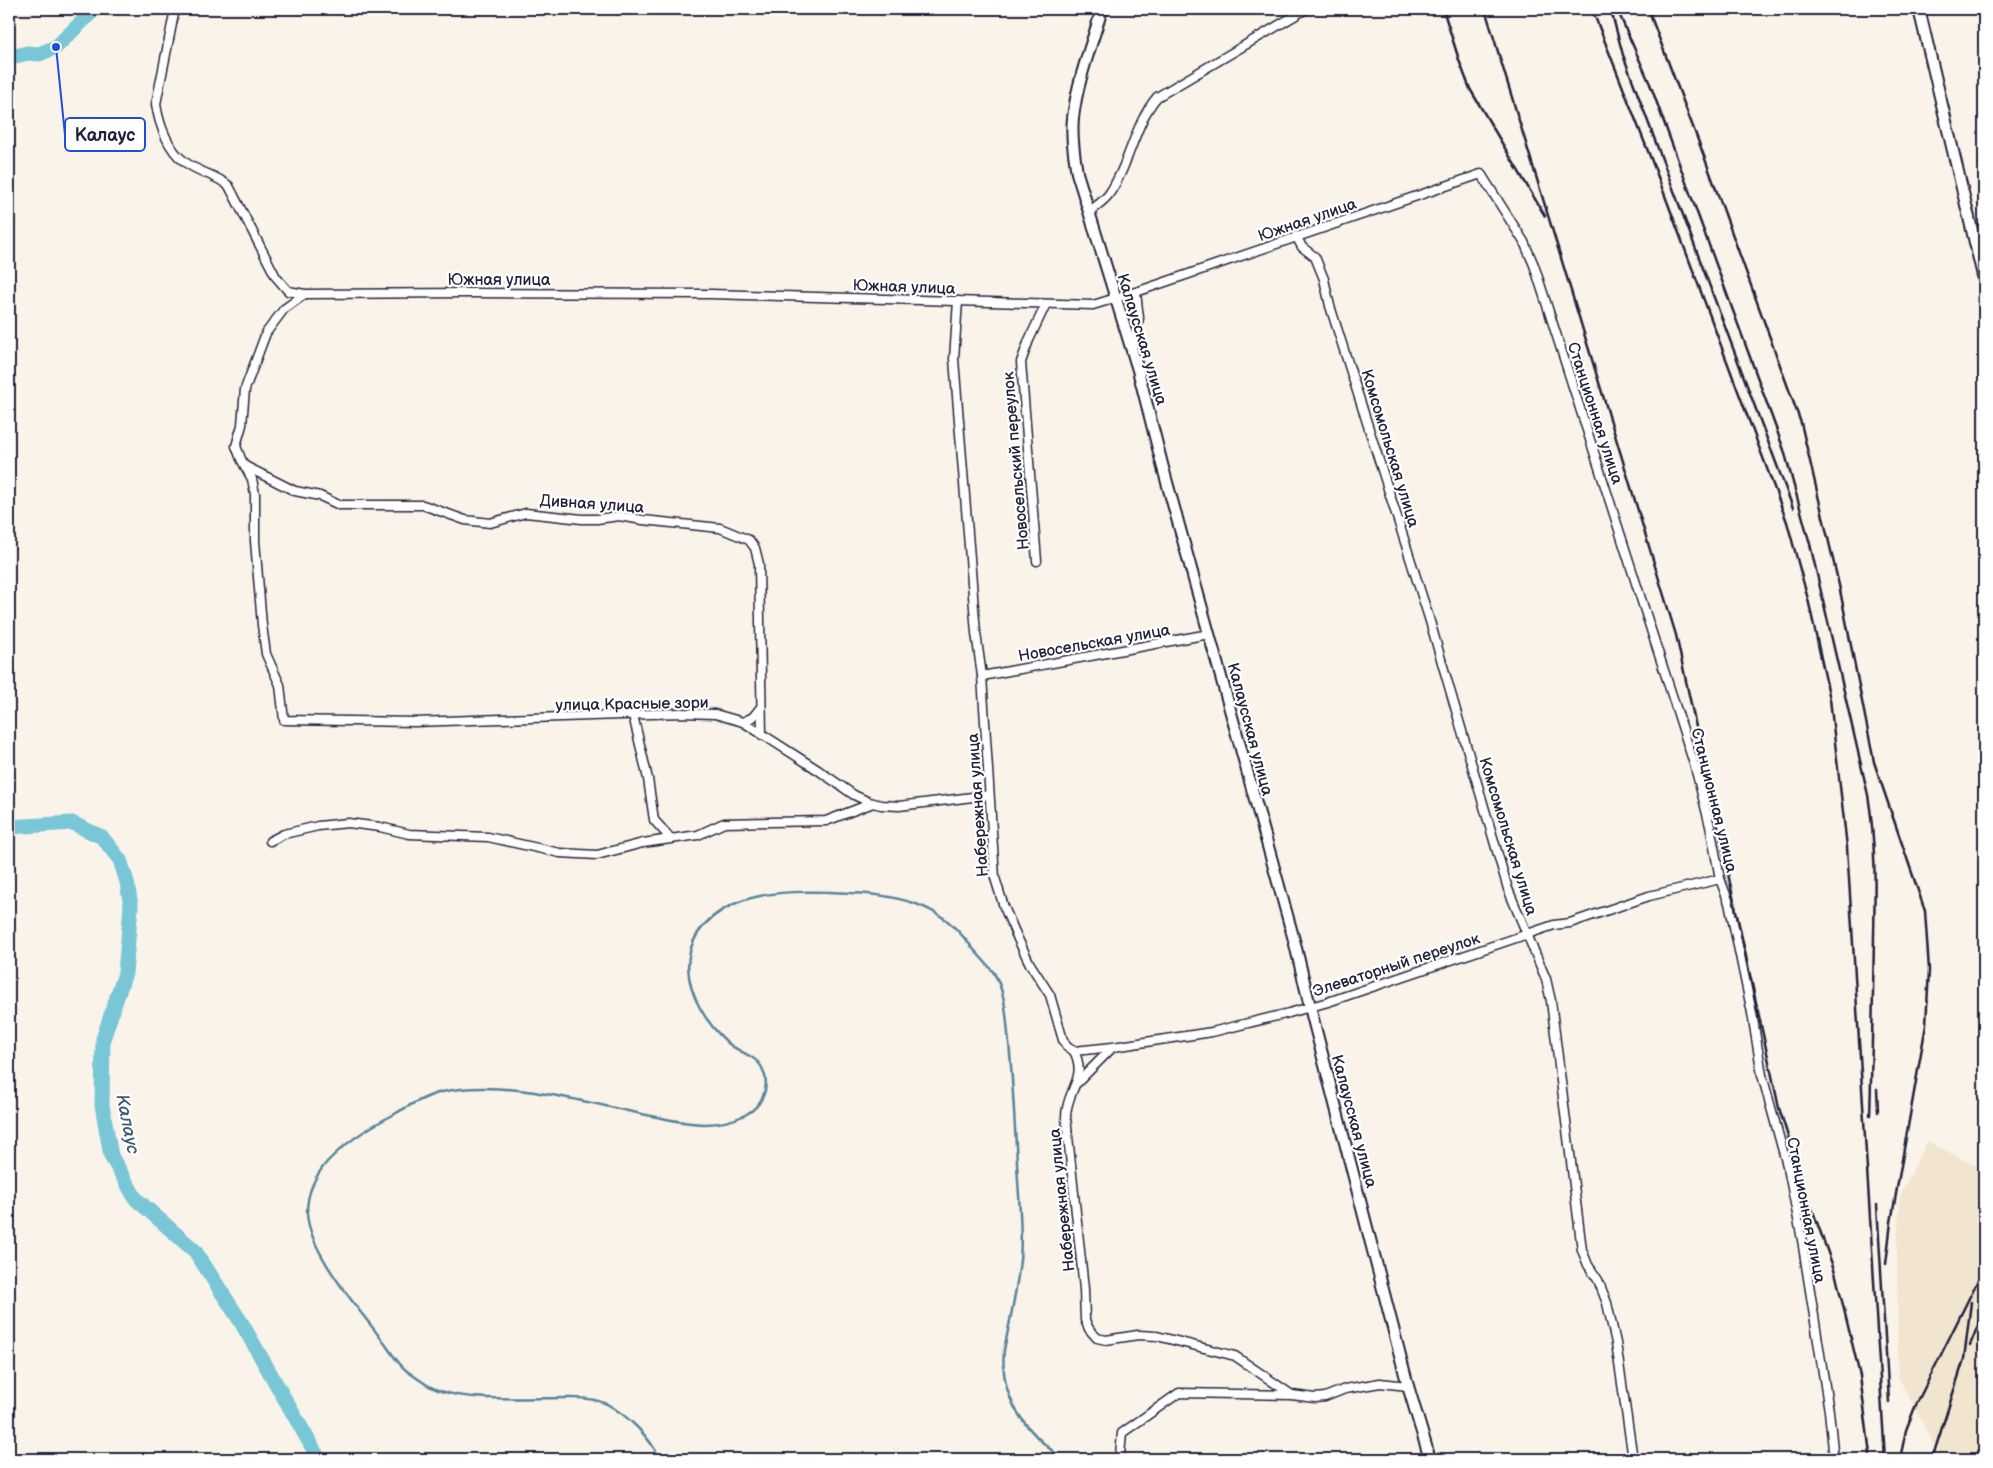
<svg xmlns="http://www.w3.org/2000/svg" width="1993" height="1468" viewBox="0 0 1993 1468" font-family="'Balsamiq Sans',sans-serif">
  <style>
    .built { fill: #f2e5d0 }
    .lines { fill: none; stroke-linecap: round; stroke-linejoin: round }
    .stream { stroke: #568499; stroke-width: 2.5 }
    .river { stroke: #79c6d7; stroke-width: 15 }
    .street-casing { stroke: #22223b; stroke-width: 11 }
    .secondary-casing { stroke: #22223b; stroke-width: 14 }
    .street { stroke: #fff; stroke-width: 8 }
    .secondary { stroke: #fff; stroke-width: 10 }
    .rail { stroke: #22223b; stroke-width: 2.5 }
    .labels { text-anchor: middle; stroke-width: 4.5; stroke-linejoin: round; paint-order: stroke }
    .street-label { font-size: 16px; fill: #22223b; stroke: #fff }
    .water-label { font-size: 18px; font-style: italic; fill: #405b72; stroke: #fff }
    .leader { fill: none; stroke: #1d4ed8; stroke-width: 2 }
    .callout-dot { fill: #1d4ed8; stroke: #fff; stroke-width: 2 }
    .callout { fill: #fff; stroke: #1d4ed8; stroke-width: 2 }
    .callout-label { font-size: 18px; text-anchor: middle; font-weight: bold; fill: #22223b }
  </style>
  <rect width="100%" height="100%" fill="#f9f3ea"/>
  <filter id="ink" filterUnits="userSpaceOnUse"><feTurbulence type="fractalNoise" baseFrequency=".02" numOctaves="2"/><feDisplacementMap in="SourceGraphic" scale="10" xChannelSelector="R" yChannelSelector="G"/><feConvolveMatrix kernelMatrix="1 2 1 2 8 2 1 2 1" color-interpolation-filters="sRGB"/></filter>
  <g filter="url(#ink)">
    <polygon class="built" points="1927,1141 1984,1170 1984,1459 1940,1459 1938,1445 1933,1444 1915,1407 1898,1377 1897,1245 1900,1196"/>
    <g class="lines">
      <path class="stream" d="M 660,1459 C 650,1437 628,1416 607,1404 C 596,1399 584,1398 573,1398 C 535,1397 461,1404 429,1386 C 422,1382 414,1376 407,1371 C 396,1362 388,1347 379,1336 C 356,1305 308,1251 307,1212 C 307,1193 315,1176 327,1162 C 345,1143 369,1127 393,1115 C 408,1106 425,1096 442,1092 C 502,1078 587,1103 647,1115 C 680,1122 713,1131 745,1115 C 761,1107 771,1088 763,1070 C 757,1055 739,1053 728,1043 C 681,1000 667,935 734,904 C 767,889 816,891 851,893 C 882,894 919,900 945,919 C 957,928 967,941 976,952 C 982,959 989,966 994,973 C 1005,992 1006,1013 1008,1034 C 1013,1076 1014,1119 1017,1161 C 1018,1193 1023,1228 1020,1260 C 1017,1290 1010,1320 1004,1350 C 999,1399 1026,1432 1063,1459"/>
      <g class="river">
        <polyline points="9,58 27,53 39,54 56,47 95,9"/>
        <polyline points="9,827 72,823 102,837 120,860 127,882 131,906 125,973 103,1039 102,1105 111,1156 136,1199 195,1251 241,1322 319,1459"/>
      </g>
      <g class="street-casing">
        <g id="street">
          <path d="M 175,9 L 156,104 C 159,124 168,150 185,162 C 199,173 215,174 229,186 L 276,277 L 288,291 L 305,294 L 471,293 L 710,294 L 1093,305 L 1142,290 L 1481,174 L 1524,242 L 1534,265 L 1695,767 L 1710,826 L 1720,879 L 1729,903 L 1752,1013 L 1762,1075 L 1789,1173 L 1802,1240 L 1829,1411 L 1834,1459"/>
          <path d="M 1089,212 C 1096,206 1104,201 1109,194 C 1130,164 1134,124 1157,97 L 1306,9"/>
          <polyline points="1296,236 1302,247 1315,257 1324,279 1330,306 1429,618 1508,889 1546,979 1551,1001 1582,1250 1588,1265 1598,1280 1607,1303 1616,1343 1633,1459"/>
          <polyline points="305,294 284,309 266,333 245,389 242,425 236,446 241,459 252,479 255,494 255,541 262,625 266,654 280,685 284,720 415,722 681,713 715,714 743,722 818,770 854,795 869,802 881,805 899,806 989,795"/>
          <path d="M 958,301 L 954,359 L 976,633 L 982,676 L 995,878 L 1004,907 L 1018,939 L 1030,964 L 1050,995 L 1063,1040 L 1067,1047 L 1074,1051 C 1088,1079 1066,1090 1066,1117 L 1084,1289 L 1085,1320 L 1089,1329 L 1097,1338 L 1106,1340 L 1138,1335 L 1157,1336 L 1235,1356 L 1292,1395"/>
          <polyline points="1132,350 1139,318 1136,293"/>
          <polyline points="245,466 295,491 320,496 339,505 423,505 465,520 490,523 526,513 582,519 597,519 619,516 643,520 720,528 749,540 755,548 759,564 762,735"/>
          <polyline points="1037,561 1021,362 1029,340 1046,304"/>
          <polyline points="982,676 1209,634"/>
          <polyline points="633,715 648,779 654,820 671,839"/>
          <polyline points="743,722 753,717 761,707"/>
          <polyline points="270,841 284,834 318,826 348,823 380,827 409,834 488,837 560,853 597,855 643,843 698,835 724,823 826,821 873,803"/>
          <polyline points="1074,1051 1113,1047 1212,1032 1289,1013 1328,1002 1554,925 1570,923 1649,896 1720,879"/>
          <polyline points="1077,1083 1113,1047"/>
          <polyline points="1120,1455 1122,1433 1179,1393 1292,1395 1315,1398 1325,1397 1345,1389 1380,1383 1408,1386"/>
        </g>
      </g>
      <g class="secondary-casing">
        <g id="secondary">
          <path d="M 1102,9 C 1092,44 1077,81 1073,118 C 1071,136 1074,155 1077,173 L 1138,370 L 1163,468 L 1294,940 L 1313,1019 L 1408,1386 L 1430,1459"/>
          <polyline points="1919,9 1984,280"/>
        </g>
      </g>
      <use href="#street" class="street"/>
      <use href="#secondary" class="secondary"/>
      <g class="rail">
        <polyline points="1443,9 1460,63 1470,89 1545,216"/>
        <polyline points="1485,9 1676,635 1779,1108 1803,1184 1835,1272 1860,1376 1870,1454"/>
        <polyline points="1592,9 1655,169 1787,522 1808,599 1830,699 1847,847 1885,1459"/>
        <path d="M 1617,9 L 1650,84 L 1784,450 L 1810,544 L 1868,795 C 1876,843 1875,887 1874,936 C 1873,995 1872,1055 1870,1115"/>
        <polyline points="1648,9 1701,148 1801,423 1839,585 1874,762 1925,911 1929,970 1926,1025 1891,1222 1886,1264"/>
        <polyline points="1612,14 1623,55 1793,508"/>
        <polyline points="1877,1089 1878,1112"/>
        <polyline points="1877,1205 1889,1402"/>
        <polyline points="1970,1345 1984,1311"/>
        <polyline points="1900,1459 1906,1430 1915,1407 1984,1268"/>
        <polyline points="1932,1459 1964,1359 1971,1302"/>
      </g>
    </g>
  </g>
  <g class="labels">
    <g class="street-label">
      <text transform="translate(1307 219) rotate(-19)" y="6">Южная улица</text>
      <text x="499" y="285">Южная улица</text>
      <text transform="translate(904 286) rotate(2)" y="6">Южная улица</text>
      <text transform="translate(1143 339) rotate(73)" y="6">Калаусская улица</text>
      <text transform="translate(1596 413) rotate(72)" y="6">Станционная улица</text>
      <text transform="translate(1391 448) rotate(73)" y="6">Комсомольская улица</text>
      <text transform="translate(1015 461) rotate(-95)" y="6">Новосельский переулок</text>
      <text transform="translate(592 503) rotate(4)" y="6">Дивная улица</text>
      <text transform="translate(1094 642) rotate(-10)" y="6">Новосельская улица</text>
      <text transform="translate(632 703) rotate(-1)" y="6">улица Красные зори</text>
      <text transform="translate(1251 729) rotate(75)" y="6">Калаусская улица</text>
      <text transform="translate(1715 800) rotate(76)" y="6">Станционная улица</text>
      <text transform="translate(977 805) rotate(-94)" y="6">Набережная улица</text>
      <text transform="translate(1509 836) rotate(73)" y="6">Комсомольская улица</text>
      <text transform="translate(1396 964) rotate(-18)" y="6">Элеваторный переулок</text>
      <text transform="translate(1355 1121) rotate(75)" y="6">Калаусская улица</text>
      <text transform="translate(1061 1200) rotate(-96)" y="6">Набережная улица</text>
      <text transform="translate(1807 1210) rotate(79)" y="6">Станционная улица</text>
    </g>
    <g class="water-label">
      <text transform="translate(128 1124) rotate(79)" y="6">Калаус</text>
    </g>
  </g>
  <path class="leader" d="M56 47L65 135"/>
  <circle class="callout-dot" cx="56" cy="47" r="5"/>
  <rect class="callout" x="65" y="118" width="80" height="33" rx="5"/>
  <g class="callout-label">
    <text x="105" y="141">Калаус</text>
  </g>
  <rect width="1993" height="1468" fill="none" stroke="#fff" stroke-width="30"/>
  <rect x="15" y="15" width="1963" height="1438" fill="none" stroke="#22223b" stroke-width="2" filter="url(#ink)"/>
</svg>
